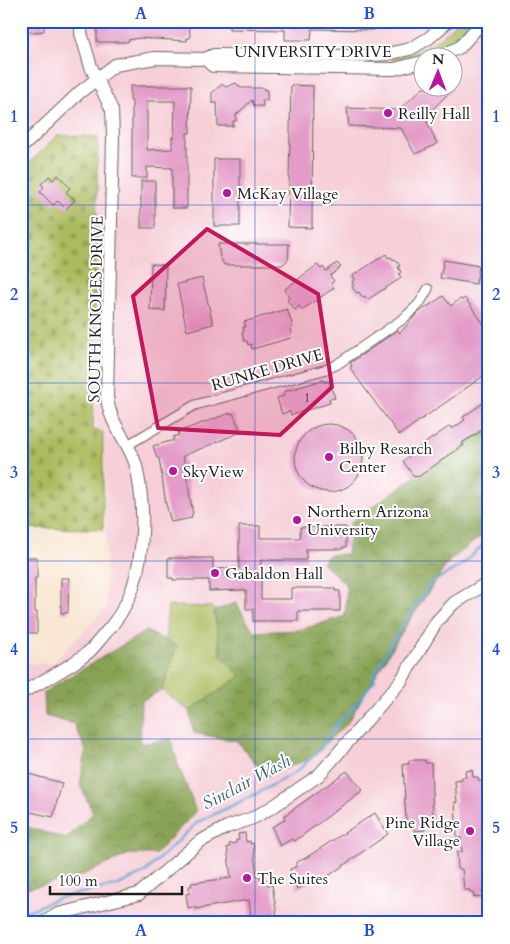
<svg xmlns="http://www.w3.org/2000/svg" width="510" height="944" viewBox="0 0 510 944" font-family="Cardo,serif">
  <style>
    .built { fill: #f6cfd8; fill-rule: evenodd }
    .grass { fill: #abbb5e; stroke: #646c3d }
    .forest { fill: url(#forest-crowns); stroke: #526038 }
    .cemetery { fill: url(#cemetery-stones); stroke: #646c3d }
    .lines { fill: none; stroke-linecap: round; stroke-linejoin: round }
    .stream { stroke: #5ba3d2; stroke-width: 2.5 }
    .building { fill: #e39cc8; fill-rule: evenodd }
    .street-casing { stroke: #69635c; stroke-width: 11 }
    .secondary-casing { stroke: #69635c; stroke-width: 14 }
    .street { stroke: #fff; stroke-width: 9 }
    .secondary { stroke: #fff; stroke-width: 12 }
    .marked { fill: #c2185b; fill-opacity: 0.2; stroke: #c2185b; stroke-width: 4; stroke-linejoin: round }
    .grid { fill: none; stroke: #1d4ed8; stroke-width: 1; stroke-opacity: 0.55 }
    .poi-dot { fill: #b5179e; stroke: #fff; stroke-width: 2 }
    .labels { text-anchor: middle; stroke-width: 4; stroke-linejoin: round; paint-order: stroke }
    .number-label { font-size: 14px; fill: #4e3c47 }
    .street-label { font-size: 16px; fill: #1c1c1c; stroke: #fff }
    .poi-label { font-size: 16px; fill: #1c1c1c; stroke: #fff; text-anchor: start }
    .water-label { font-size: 18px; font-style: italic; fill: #3c6077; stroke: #fff }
    .neatline { fill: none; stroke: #1d4ed8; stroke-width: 2 }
    .grid-label { font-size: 16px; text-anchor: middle; font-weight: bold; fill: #1d4ed8 }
  </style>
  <defs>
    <pattern id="forest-crowns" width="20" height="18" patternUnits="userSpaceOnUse" patternTransform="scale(1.25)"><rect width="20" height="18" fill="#88a355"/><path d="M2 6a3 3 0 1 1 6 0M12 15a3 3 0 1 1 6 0" fill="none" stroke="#6e8446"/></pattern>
    <pattern id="cemetery-stones" width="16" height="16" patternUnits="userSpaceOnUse" patternTransform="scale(1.25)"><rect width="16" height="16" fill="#abbb5e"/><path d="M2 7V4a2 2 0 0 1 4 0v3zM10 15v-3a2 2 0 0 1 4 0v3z" fill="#93a051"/></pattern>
  </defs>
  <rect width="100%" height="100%" fill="#fff"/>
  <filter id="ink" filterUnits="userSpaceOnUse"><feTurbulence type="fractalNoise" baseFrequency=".02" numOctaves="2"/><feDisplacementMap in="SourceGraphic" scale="10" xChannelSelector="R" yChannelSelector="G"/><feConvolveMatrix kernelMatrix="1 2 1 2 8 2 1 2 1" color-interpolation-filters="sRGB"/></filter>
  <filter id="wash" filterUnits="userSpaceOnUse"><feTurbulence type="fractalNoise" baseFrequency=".0096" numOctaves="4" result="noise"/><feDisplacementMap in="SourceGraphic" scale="20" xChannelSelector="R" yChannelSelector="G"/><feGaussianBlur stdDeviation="1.12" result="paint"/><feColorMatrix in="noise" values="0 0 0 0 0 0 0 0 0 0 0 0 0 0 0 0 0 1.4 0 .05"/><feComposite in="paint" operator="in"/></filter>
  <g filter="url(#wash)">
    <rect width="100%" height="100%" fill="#f8e6d2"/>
    <path class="built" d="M 21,21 L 489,21 L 489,923 L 21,923 L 21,663 L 52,664 L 106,608 L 105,432 L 95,429 L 99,136 L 57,134 L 21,167 ZM 422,58 L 452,58 L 452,88 L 422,88 Z"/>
    <g class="grass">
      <path d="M 457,21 L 478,21 C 456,47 426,58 394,63 L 392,58 C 416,53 441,42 457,21 Z"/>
      <polygon points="168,606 212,607 214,611 221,656 241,676 189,711 162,690 177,646 165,640"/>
    </g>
    <g class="forest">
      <polygon points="489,428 489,530 449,561 400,635 346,725 306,760 266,776 237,741 194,733 189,711 241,676 221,656 214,611 236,603 254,632 299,630 345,616 347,586 322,562 329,555 347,554 351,522 446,455"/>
      <polygon points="146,631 177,646 162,690 141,701 140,744 171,739 178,764 196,811 156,854 129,854 80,876 21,890 21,825 66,839 93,813 80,785 86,750 74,724 45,716 44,692"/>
    </g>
    <polygon class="cemetery" points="57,135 98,137 93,430 103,432 103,529 21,528 21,171"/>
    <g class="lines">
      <polyline class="stream" points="21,916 23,913 59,898 118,885 144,873 198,822 256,794 296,772 320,750 336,725 355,706 372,683 375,680 373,677 393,640 430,584 463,564 489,539"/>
    </g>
    <g id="blocks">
      <g class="building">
        <polygon points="21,21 44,21 44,31 21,33"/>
        <polygon points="97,21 189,21 190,38 187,38 187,41 139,38 128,40 128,42 97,42"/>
        <polygon points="229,21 374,21 374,30 312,29 311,40 285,40 285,30 229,29"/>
        <polygon points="236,83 241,88 264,88 264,90 267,90 267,100 262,100 263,106 254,106 252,100 236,115 236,121 233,121 233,126 218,126 217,103 212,103 212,93 222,84 226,87"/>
        <polygon points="291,85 313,86 312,228 288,227"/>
        <path d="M 130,86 L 191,86 L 190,133 L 187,133 L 187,208 L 172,208 L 172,168 L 147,167 L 147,178 L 132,178 L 132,101 L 130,101 ZM 147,101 L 175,101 L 174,137 L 172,137 L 172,149 L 147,150 Z"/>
        <polygon points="423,88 454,88 425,117 437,144 415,154 401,128 349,126 347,108 399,110"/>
        <rect x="214" y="159" width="26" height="67"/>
        <polygon points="58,175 70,188 66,192 75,200 66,209 58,201 53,205 40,192 44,187 41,184 49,176 53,180"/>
        <rect x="141" y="181" width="14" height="47"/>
        <polygon points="218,244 289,244 288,260 282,265 224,265 220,257"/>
        <polygon points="386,254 388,258 391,257 393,260 395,259 400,266 398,267 401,272 399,274 401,278 367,300 365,296 362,297 359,292 357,293 352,287 354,285 352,282 354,280 352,276"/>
        <polygon points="444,260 479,266 476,284 440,278"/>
        <polygon points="337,263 341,267 330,276 334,281 331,283 334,288 302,310 299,306 295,310 287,300 289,298 285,289 317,265 321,269 323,267 326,271"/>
        <polygon points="151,264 166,265 165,311 150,310"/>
        <polygon points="202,278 213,324 187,331 177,284"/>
        <polygon points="443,296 451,306 460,299 462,300 465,298 489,331 489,372 399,435 350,368 352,366 350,363 398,330 400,333 418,313"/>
        <polygon points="287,309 293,327 291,328 292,333 290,334 291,338 252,349 251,344 248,345 247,341 244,341 242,333 244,332 243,327 246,327 244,322"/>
        <polygon points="323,380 324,382 329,381 335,398 329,399 330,403 291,415 290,411 282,414 277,398 284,396 283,392"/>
        <polygon points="489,399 489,426 462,443 464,445 448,456 418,477 417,476 414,477 403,461 416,450 431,439 450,426 452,429 465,420 463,417"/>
        <polygon points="230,413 230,414 233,413 241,432 183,456 193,514 191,515 192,518 171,522 166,504 159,458 157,458 153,446 174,440 173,437 179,435 178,432"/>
        <circle cx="329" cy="458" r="34"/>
        <polygon points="239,526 260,526 260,538 300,538 300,527 346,527 346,547 343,547 343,549 306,549 306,560 261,560 261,599 291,599 291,588 335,588 335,591 340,591 340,611 298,611 298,621 253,621 253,609 246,609 246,590 209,591 209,580 173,580 173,578 168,578 168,558 213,558 213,569 239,568"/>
        <polygon points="21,557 37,557 37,578 35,578 35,612 37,612 37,633 21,633"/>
        <polygon points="61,578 69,578 68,613 61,613"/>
        <polygon points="409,760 425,760 425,763 431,763 433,820 428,820 428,824 425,824 425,830 414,831 414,824 412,824 412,821 406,821 403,764 409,764"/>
        <polygon points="472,770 473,777 478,777 479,781 484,781 485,817 483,817 489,871 489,886 486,887 487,890 483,891 483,896 474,897 473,892 470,892 470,890 464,890 462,869 458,869 457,852 462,852 461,838 457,838 455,802 457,802 455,781 462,780 462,777 466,777 465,771"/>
        <polygon points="347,771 363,790 295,841 292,839 280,846 272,827 285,820 284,816"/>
        <polygon points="21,772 62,783 53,817 21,810"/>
        <polygon points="375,813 388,834 317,884 314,881 297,889 290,869 296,867 296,862 304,859"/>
        <polygon points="245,833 246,842 250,841 250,844 253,843 257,877 263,877 263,879 266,879 267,885 272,885 278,922 252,923 249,900 195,909 194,907 188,908 186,894 190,893 189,886 192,886 191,883 231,878 227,847 230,847 229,844 236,843 236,840 239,840 238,834"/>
      </g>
    </g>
  </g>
  <g filter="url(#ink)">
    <use href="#blocks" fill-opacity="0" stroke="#69635c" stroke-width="1"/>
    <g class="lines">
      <g class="street-casing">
        <polyline id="street" points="126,446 195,405 327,369 336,365 403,319 419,304 428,289"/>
      </g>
      <g class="secondary-casing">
        <g id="secondary">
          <polyline points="436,58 460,47 483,21"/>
          <polyline points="205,59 213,66 394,69 422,62"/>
          <polyline points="21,148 80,92 115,65 155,58 205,59 214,55 358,56 387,54 410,49 429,38 448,21"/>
          <path d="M 21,693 C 43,681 67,669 86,654 C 92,650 97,643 102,637 C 114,624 126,607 132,590 C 145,552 145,505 136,466 C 130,441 109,426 107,396 L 113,136 L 112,110 L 91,67 L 81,33 L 81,21"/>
          <polyline points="43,923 58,914 139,894 199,842 227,827 253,818 274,806 319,775 401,681 437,621 454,603 489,582"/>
        </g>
      </g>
      <use href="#street" class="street"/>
      <use href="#secondary" class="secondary"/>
    </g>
  </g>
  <path class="marked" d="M 207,229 L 318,294 L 332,387 L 280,435 L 158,428 L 133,296 Z"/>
  <path class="grid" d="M 255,21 L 255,923M 21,205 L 489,205M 21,383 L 489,383M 21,561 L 489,561M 21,739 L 489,739"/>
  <g class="poi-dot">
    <circle cx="388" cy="113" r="5"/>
    <circle cx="227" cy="193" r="5"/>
    <circle cx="329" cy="457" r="5"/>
    <circle cx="173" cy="471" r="5"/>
    <circle cx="297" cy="520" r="5"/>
    <circle cx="215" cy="573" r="5"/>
    <circle cx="470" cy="831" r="5"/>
    <circle cx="247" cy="878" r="5"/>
  </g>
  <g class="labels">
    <g class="number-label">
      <text x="307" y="402">1</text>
    </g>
    <g class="street-label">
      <text x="313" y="57">UNIVERSITY DRIVE</text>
      <text transform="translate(95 309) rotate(-89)" y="6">SOUTH KNOLES DRIVE</text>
      <text transform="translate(267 369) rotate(-16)" y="6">RUNKE DRIVE</text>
    </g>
    <g class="poi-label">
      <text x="398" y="119">Reilly Hall</text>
      <text x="237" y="199">McKay Village</text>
      <text x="339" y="454">Bilby Resarch<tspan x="339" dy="18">Center</tspan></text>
      <text x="183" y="477">SkyView</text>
      <text x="307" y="517">Northern Arizona<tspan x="307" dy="18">University</tspan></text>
      <text x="225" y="579">Gabaldon Hall</text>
      <text x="460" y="828" text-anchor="end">Pine Ridge<tspan x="460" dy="18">Village</tspan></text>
      <text x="257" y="884">The Suites</text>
    </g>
    <g class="water-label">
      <text transform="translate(246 782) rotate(-28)" y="6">Sinclair Wash</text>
    </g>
  </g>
  <rect width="510" height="944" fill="none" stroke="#fff" stroke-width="55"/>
  <g transform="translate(438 72) rotate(1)"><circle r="24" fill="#ffffff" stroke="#a4a4a4"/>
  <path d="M0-4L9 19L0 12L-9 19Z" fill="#b5179e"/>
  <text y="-8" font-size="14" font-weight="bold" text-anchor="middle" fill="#1c1c1c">N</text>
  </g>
  <path d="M50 886v8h132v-8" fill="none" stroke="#1c1c1c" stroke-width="2.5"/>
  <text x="58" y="886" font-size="15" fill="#1c1c1c" stroke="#ffffff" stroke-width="4" paint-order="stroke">100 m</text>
  <rect x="28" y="28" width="454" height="888" class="neatline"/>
  <g class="grid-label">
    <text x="141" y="19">A</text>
    <text x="369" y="19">B</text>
    <text x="14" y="122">1</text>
    <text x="496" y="122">1</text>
    <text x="14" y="300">2</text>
    <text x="496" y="300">2</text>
    <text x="14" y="478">3</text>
    <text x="496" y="478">3</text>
    <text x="14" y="655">4</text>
    <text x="496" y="655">4</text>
    <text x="14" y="833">5</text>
    <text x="496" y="833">5</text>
    <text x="141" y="936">A</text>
    <text x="369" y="936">B</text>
  </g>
</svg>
